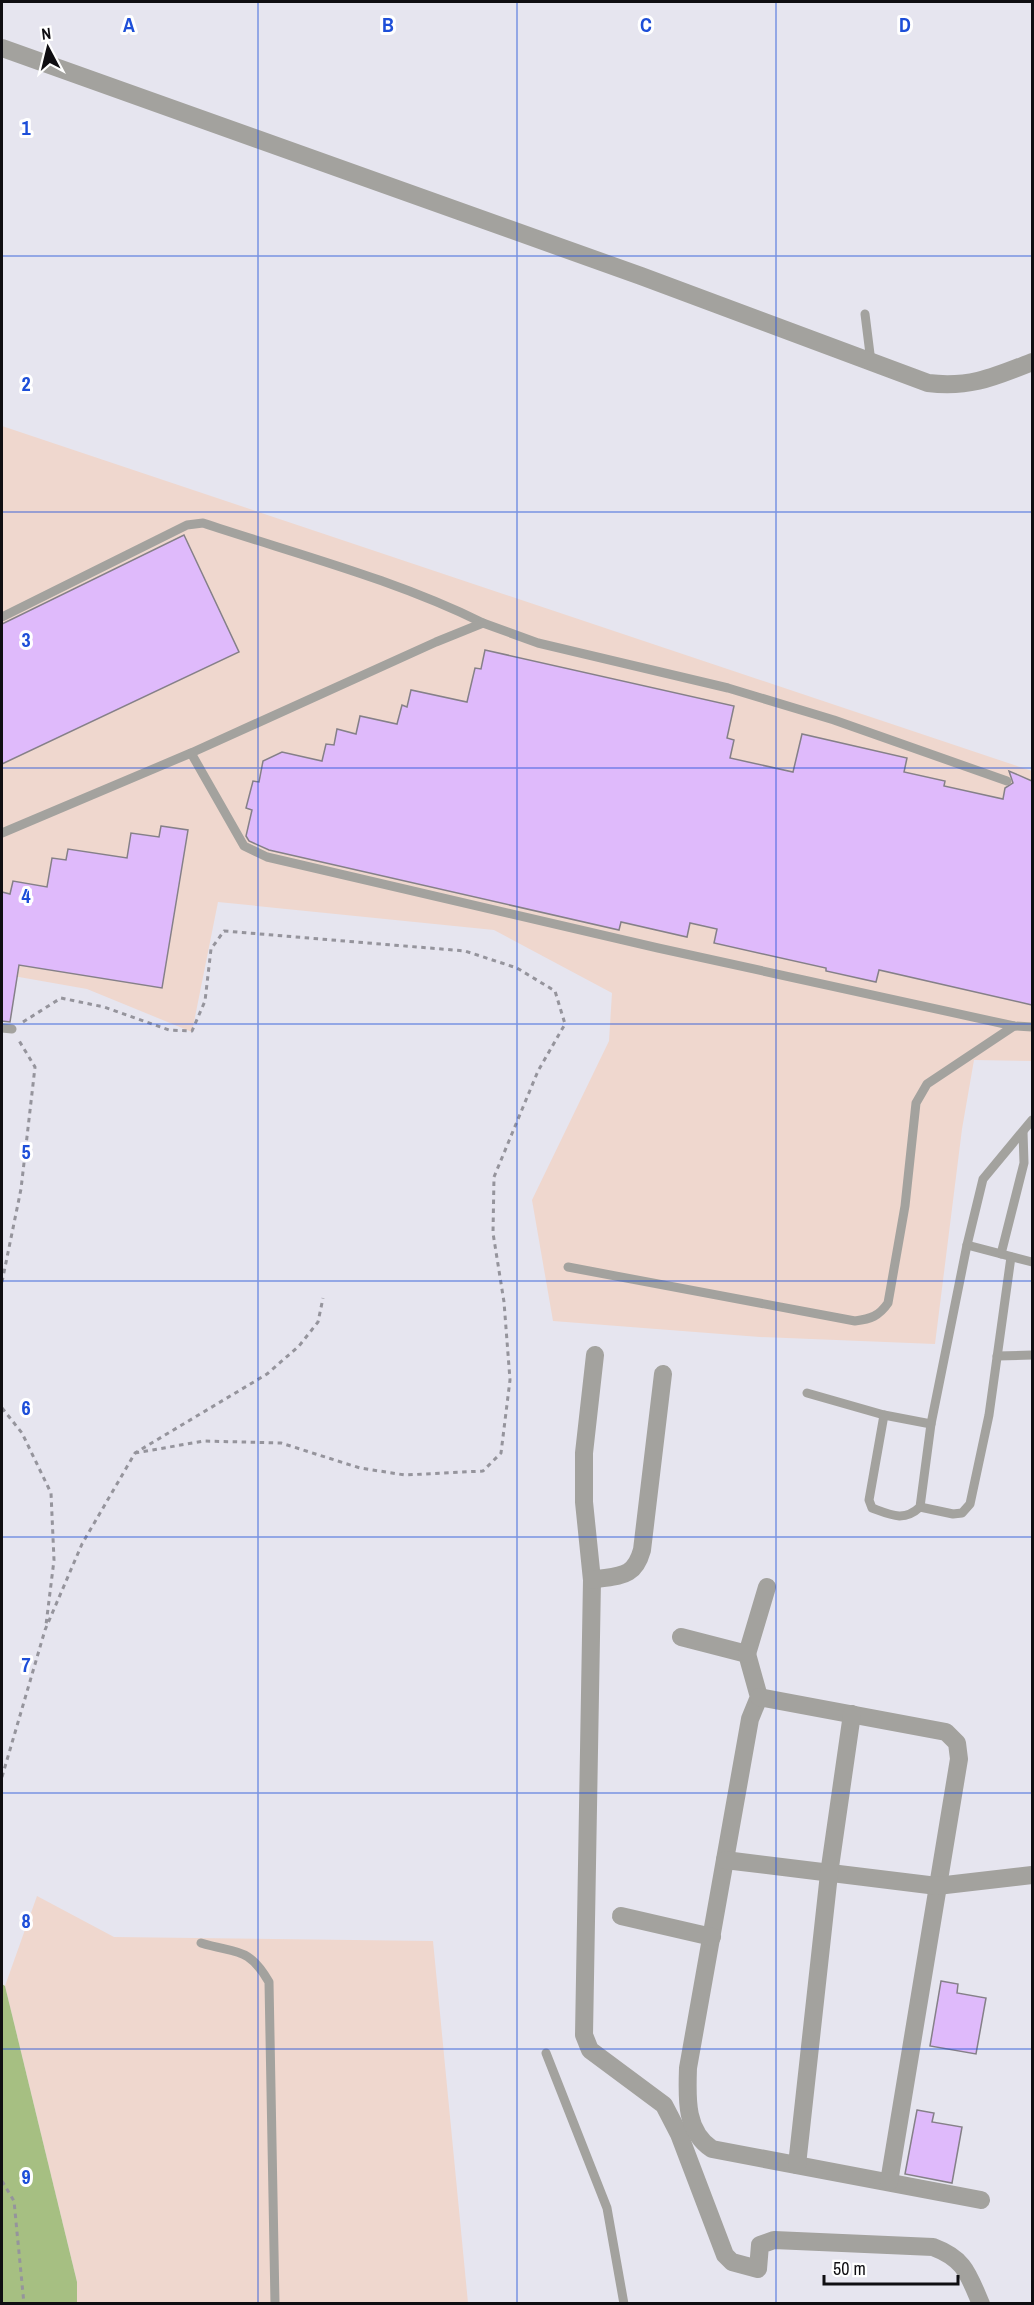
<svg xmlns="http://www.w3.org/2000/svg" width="1034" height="2305" viewBox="0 0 1034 2305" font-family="'Archivo Narrow',sans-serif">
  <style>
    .industrial { fill: #efd7ce }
    .green { fill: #a6bf82 }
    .building { fill: #dfbafb; stroke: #858088; stroke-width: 1.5 }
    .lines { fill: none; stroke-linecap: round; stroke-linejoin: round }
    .path { stroke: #95949c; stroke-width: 3; stroke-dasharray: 4.5 4.5; stroke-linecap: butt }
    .lane { stroke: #a3a29e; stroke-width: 9 }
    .street { stroke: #a3a29e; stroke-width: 18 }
    .grid { fill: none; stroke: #1d4ed8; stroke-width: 1.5; stroke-opacity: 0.55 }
    .grid-label { font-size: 20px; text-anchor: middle; font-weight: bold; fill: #1d4ed8; stroke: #fff; stroke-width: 6; stroke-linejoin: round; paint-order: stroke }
  </style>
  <rect width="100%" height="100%" fill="#e6e5ef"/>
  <g class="industrial">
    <polygon points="2,426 1032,771 1032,1061 974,1060 962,1129 935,1344 760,1337 553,1321 532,1200 609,1041 612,993 494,930 218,902 192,1032 87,989 2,974"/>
    <polygon points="37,1896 114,1937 433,1941 468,2303 77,2303 77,2282 5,1986"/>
  </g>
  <polygon class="green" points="2,1984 5,1986 77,2282 77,2303 2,2303"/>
  <g class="building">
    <polygon points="184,535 239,652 2,764 2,624"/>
    <polygon points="485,650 734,706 727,738 734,740 730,758 793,772 802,734 907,758 904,772 945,781 944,786 1003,799 1005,788 1013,783 1009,771 1032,781 1032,1005 879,970 876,982 826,971 826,968 714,943 717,929 690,923 687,937 621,922 619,930 269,850 249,841 246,836 252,810 246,808 253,781 259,782 263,761 282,752 322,761 326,744 334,745 337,729 356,734 360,716 397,724 402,705 407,707 411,690 467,702 475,668 481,669"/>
    <polygon points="161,826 188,830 162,988 19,965 10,1022 2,1021 2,892 10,894 13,881 47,887 52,858 66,860 68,849 127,858 131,833 159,837"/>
    <polygon points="941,1981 958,1984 957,1993 986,1998 976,2054 930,2046"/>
    <polygon points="917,2110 934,2113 932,2122 962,2127 952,2183 905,2174"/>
  </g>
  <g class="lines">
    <g class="path">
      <polyline points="23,1022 61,998 104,1007 169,1030 192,1031 205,1001 211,949 224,931 465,951 517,968 555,991 565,1024 538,1071 494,1177 493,1233 504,1302 510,1380 501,1453 483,1471 405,1475 360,1468 281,1443 204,1441 135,1453"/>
      <polyline points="2,1282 21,1189 35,1067 18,1039"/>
      <polyline points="2,1408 22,1433 51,1493 54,1560 46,1625"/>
      <polyline points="2,1777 45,1630 82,1544 135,1453 267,1374 299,1346 318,1322 323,1298"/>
      <polyline points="2,2181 14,2201 24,2304"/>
    </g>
    <g class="lane">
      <polyline points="865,314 871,362"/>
      <path d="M 2,617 L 187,525 L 203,523 C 296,554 394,579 483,623"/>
      <polyline points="191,753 244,846 267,857 658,948 1014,1026 1032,1027"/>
      <polyline points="2,833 191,753 436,642 483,623 538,643 728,688 834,720 1007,781"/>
      <polyline points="2,1028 12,1029"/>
      <polyline points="967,1245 1032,1262"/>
      <polyline points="1001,1254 1024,1163 1023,1132"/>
      <path d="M 568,1267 L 855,1321 C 871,1319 879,1316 888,1303 L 905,1206 L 916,1103 L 927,1084 L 1014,1026"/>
      <polyline points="997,1356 1032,1355"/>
      <polyline points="807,1393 884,1415 931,1424 967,1245 983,1179 1032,1120"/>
      <path d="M 884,1415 L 869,1500 L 872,1508 C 891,1515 904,1522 920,1507 L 931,1424"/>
      <polyline points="920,1507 953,1514 962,1513 970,1504 989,1415 1011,1257"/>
      <path d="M 201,1943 C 237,1954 248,1946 269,1982 L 275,2304"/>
      <polyline points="546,2053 607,2208 624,2304"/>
    </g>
    <g class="street">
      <path d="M 2,48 L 641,276 L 928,383 C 970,388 994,377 1032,362"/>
      <path d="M 595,1355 L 584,1453 L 584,1502 L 592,1580 L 584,2035 L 590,2050 L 664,2105 L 679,2134 L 725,2255 L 732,2262 L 758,2269 L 760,2245 L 774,2240 L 933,2247 C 965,2259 968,2274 981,2304"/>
      <path d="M 592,1580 C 619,1575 634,1579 642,1550 L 663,1374"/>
      <path d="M 681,1637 L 747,1654 L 759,1697 L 750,1719 L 688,2068 C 687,2098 685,2131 712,2149 L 981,2200"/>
      <polyline points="747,1654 767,1587"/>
      <polyline points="759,1697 946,1732 957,1743 959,1759 889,2182"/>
      <polyline points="725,1860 937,1886 1032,1875"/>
      <polyline points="621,1916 712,1937"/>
      <polyline points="797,2165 829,1874 852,1714"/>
    </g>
  </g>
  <path class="grid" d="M 258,2 L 258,2304M 517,2 L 517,2304M 776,2 L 776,2304M 2,256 L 1032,256M 2,512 L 1032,512M 2,768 L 1032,768M 2,1024 L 1032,1024M 2,1281 L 1032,1281M 2,1537 L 1032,1537M 2,1793 L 1032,1793M 2,2049 L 1032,2049"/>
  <g class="grid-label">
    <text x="129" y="32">A</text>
    <text x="388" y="32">B</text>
    <text x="646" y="32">C</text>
    <text x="905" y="32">D</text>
    <text x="26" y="135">1</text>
    <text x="26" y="391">2</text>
    <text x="26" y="647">3</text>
    <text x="26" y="903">4</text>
    <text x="26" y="1159">5</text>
    <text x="26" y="1415">6</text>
    <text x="26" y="1672">7</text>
    <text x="26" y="1928">8</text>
    <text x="26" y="2184">9</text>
  </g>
  <rect width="1034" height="2305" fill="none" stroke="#0f0e12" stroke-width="6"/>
  <g transform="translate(48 48) rotate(353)" stroke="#ffffff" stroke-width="4.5" paint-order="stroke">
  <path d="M0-4.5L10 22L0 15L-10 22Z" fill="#0f0e12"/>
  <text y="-9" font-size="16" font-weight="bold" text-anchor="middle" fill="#0f0e12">N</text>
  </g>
  <path d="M824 2275v9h134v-9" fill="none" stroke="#0f0e12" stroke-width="3"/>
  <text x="833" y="2275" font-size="18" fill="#0f0e12" stroke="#ffffff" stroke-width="4.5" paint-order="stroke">50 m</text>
</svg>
